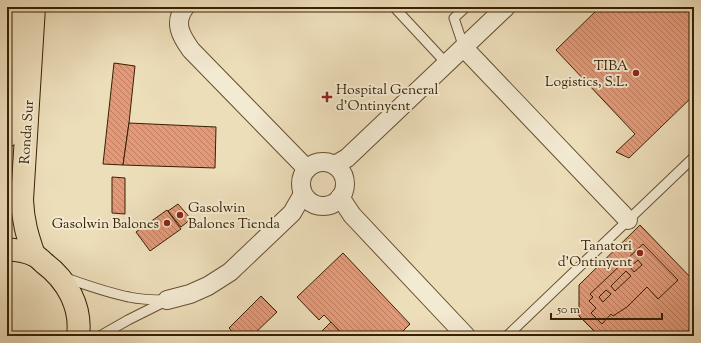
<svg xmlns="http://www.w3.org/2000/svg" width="701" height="343" viewBox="0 0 701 343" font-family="'Sorts Mill Goudy',serif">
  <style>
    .building { fill: url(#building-back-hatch); stroke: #382002; fill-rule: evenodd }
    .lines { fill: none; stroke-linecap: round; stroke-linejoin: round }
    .lane-casing { stroke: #655030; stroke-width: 11 }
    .street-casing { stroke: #655030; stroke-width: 20 }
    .primary-casing { stroke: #382002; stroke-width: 24 }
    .lane { stroke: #f3ead2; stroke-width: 9 }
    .street { stroke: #f3ead2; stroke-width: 18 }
    .primary { stroke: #eddeba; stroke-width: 22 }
    .poi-dot { fill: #8f2418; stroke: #f3ead2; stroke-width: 1.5 }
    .labels { text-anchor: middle; stroke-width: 4; stroke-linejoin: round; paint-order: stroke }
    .poi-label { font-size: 14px; fill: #382002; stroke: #f3ead2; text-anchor: end }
    .street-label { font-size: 14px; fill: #382002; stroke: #f3ead2 }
  </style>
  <defs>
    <pattern id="building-back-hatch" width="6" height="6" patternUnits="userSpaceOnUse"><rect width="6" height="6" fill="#e49a79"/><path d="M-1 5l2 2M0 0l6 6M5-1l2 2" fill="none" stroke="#ba7d61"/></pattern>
  </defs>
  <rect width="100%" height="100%" fill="#eddeba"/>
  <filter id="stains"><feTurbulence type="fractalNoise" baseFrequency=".005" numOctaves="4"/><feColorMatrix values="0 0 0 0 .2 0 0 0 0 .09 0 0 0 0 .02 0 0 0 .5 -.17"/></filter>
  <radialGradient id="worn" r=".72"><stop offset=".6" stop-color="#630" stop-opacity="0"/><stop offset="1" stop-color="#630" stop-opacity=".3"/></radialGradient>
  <g class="building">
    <polygon points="600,7 694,7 694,95 629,158 616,152 635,134 556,50"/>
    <polygon points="114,63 135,66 129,123 123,165 103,164"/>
    <polygon points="129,123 216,127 215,168 123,165"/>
    <polygon points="112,177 125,178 125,214 112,213"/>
    <polygon points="178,204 191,219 181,227 168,211"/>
    <polygon points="167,210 181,229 150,251 136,232"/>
    <polygon points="640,225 694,281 694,326 681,336 599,336 579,316 579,285"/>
    <path d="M 643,244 L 678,280 L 658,299 L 647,287 L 627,307 L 613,316 L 611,314 L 602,324 L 591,313 L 596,308 L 589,301 L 593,297 L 590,294 ZM 638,260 L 642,265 L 634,272 L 630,267 ZM 626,271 L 631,276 L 615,291 L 611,286 ZM 606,290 L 611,294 L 603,302 L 599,297 Z"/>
    <polygon points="343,253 410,324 398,336 344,336 324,315 319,320 297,297"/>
    <polygon points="261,296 277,312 252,336 236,336 229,328"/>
    <polygon points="331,322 344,336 327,336 322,331"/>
  </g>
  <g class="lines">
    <g class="lane-casing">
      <g id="lane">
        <polyline points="394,7 447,64"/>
        <polyline points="464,48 454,18 466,7"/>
        <path d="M 66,278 C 86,285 108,293 129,297 C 142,300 154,300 167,300"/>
        <polyline points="100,336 128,320 166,301"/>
        <polyline points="507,336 694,157"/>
      </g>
    </g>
    <g class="street-casing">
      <g id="street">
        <path d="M 185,7 C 173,23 181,36 191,50 L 307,169"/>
        <polyline points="464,48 628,220"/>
        <circle cx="323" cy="184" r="22"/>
        <polyline points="335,165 347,158 506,7"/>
        <polyline points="340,197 352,215 466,336"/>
        <polyline points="167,300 190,294 208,286 230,272 292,213 303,194"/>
      </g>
    </g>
    <g class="primary-casing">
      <g id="primary">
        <path d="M 34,7 L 22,200 C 23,221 27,235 34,255"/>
        <polyline points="7,136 16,7"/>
        <path d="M 7,249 C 16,250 26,251 34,255 C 38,257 41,260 44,263 C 67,280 82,307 78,336"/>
      </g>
    </g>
    <use href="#lane" class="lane"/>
    <use href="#street" class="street"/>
    <use href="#primary" class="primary"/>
  </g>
  <g class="poi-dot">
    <circle cx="636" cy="73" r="4"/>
    <path d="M325 91h4v4h4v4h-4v4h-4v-4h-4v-4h4z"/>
    <circle cx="180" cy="215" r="4"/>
    <circle cx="167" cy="223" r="4"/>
    <circle cx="640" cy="253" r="4"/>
  </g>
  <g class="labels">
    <g class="poi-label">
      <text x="628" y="70">TIBA<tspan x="628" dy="16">Logistics, S.L.</tspan></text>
      <text x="336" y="94" text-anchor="start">Hospital General<tspan x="336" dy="16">d'Ontinyent</tspan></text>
      <text x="188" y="212" text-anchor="start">Gasolwin<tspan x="188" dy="16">Balones Tienda</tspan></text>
      <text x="159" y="228">Gasolwin Balones</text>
      <text x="632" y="250">Tanatori<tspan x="632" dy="16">d'Ontinyent</tspan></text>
    </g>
    <g class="street-label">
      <text transform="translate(26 132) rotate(-86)" y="5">Ronda Sur</text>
    </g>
  </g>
  <rect width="701" height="343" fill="none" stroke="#eddeba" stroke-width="24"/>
  <rect x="8" y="8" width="685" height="327" fill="none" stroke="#382002" stroke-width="2"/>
  <rect x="12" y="12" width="677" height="319" fill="none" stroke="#382002"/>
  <path d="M551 313v6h111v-6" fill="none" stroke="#382002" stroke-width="2"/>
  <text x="557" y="313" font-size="12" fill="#382002" stroke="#f3ead2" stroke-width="3" paint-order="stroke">50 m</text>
  <rect width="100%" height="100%" filter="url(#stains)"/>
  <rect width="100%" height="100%" fill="url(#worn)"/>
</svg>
